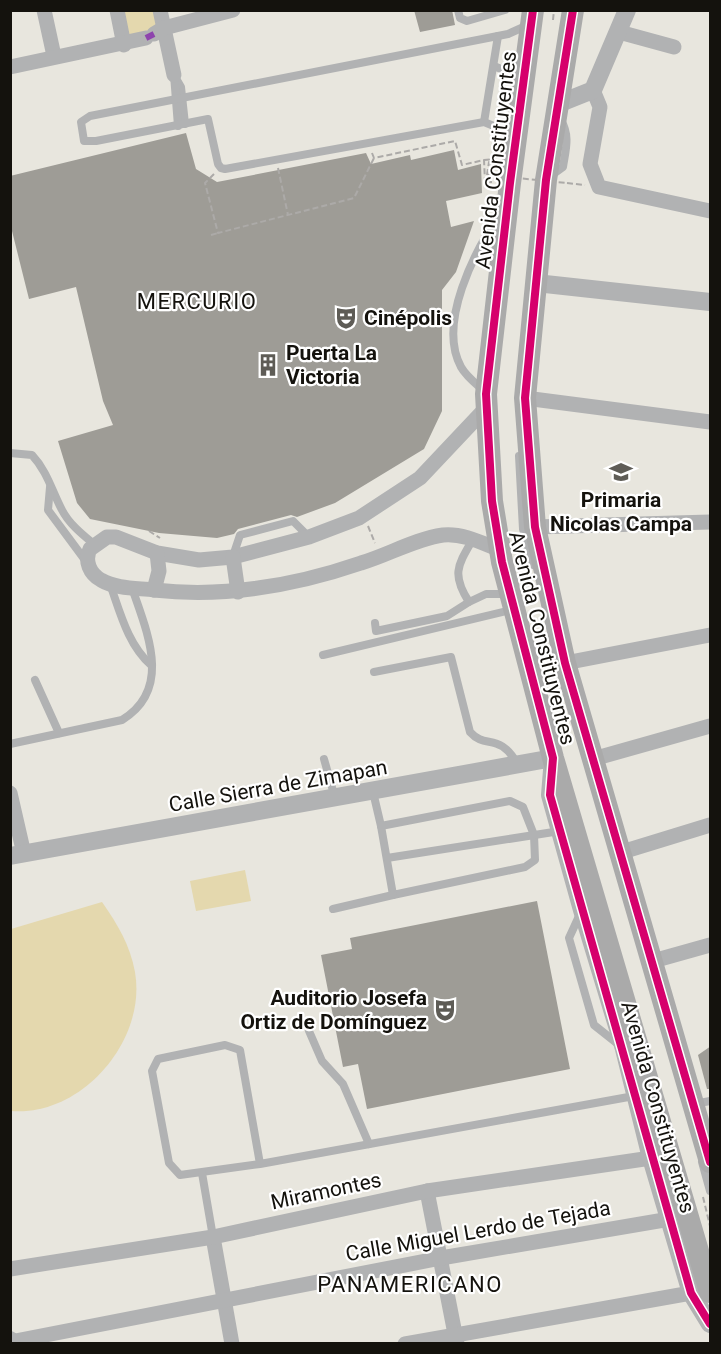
<svg xmlns="http://www.w3.org/2000/svg" width="721" height="1354" viewBox="0 0 721 1354" font-family="Roboto,sans-serif">
  <style>
    .green { fill: #e4d8ae }
    .building { fill: #9e9c96 }
    .lines { fill: none; stroke-linecap: round; stroke-linejoin: round }
    .path { stroke: #acaaa8; stroke-width: 2; stroke-dasharray: 6 3; stroke-linecap: butt }
    .service { stroke: #b1b2b3; stroke-width: 8 }
    .minor { stroke: #b1b2b3; stroke-width: 15 }
    .tertiary { stroke: #b1b2b3; stroke-width: 18 }
    .primary { stroke: #aaa; stroke-width: 22 }
    .path-bridge { stroke: #acaaa8; stroke-width: 2; stroke-dasharray: 6 3; stroke-linecap: butt }
    .quiet { stroke: #8e44ad; stroke-width: 6; stroke-dasharray: 12 6; stroke-linecap: butt }
    .cycleway-casing { stroke: #fff; stroke-width: 11 }
    .cycleway { stroke: #d6006c; stroke-width: 8 }
    .labels { text-anchor: middle; stroke-width: 4.5; stroke-linejoin: round; paint-order: stroke }
    .street-label { font-size: 21px; fill: #14120d; stroke: #fff }
    .poi-label { font-size: 21px; font-weight: bold; fill: #14120d; stroke: #fff; text-anchor: start }
    .neighbourhood-label { font-size: 22px; letter-spacing: 1.5px; fill: #14120d; stroke: #fff }
  </style>
  <rect width="100%" height="100%" fill="#e8e6de"/>
  <g class="green">
    <polygon points="119,11 154,11 158,27 125,40"/>
    <polygon points="245,870 251,901 196,911 190,881"/>
    <path d="M 102,902 C 118,925 130,945 135,972 C 147,1041 81,1117 11,1111 L 11,929 Z"/>
  </g>
  <g class="building">
    <polygon points="414,10 452,10 455,25 420,32"/>
    <polygon points="186,133 196,169 217,182 366,153 371,164 410,155 411,160 454,150 458,170 481,164 482,193 446,201 451,227 474,221 456,272 442,290 442,411 424,449 335,503 297,517 291,515 238,529 234,534 217,538 159,533 90,519 77,503 58,441 113,425 103,401 76,287 29,299 10,223 10,176"/>
    <polygon points="537,901 570,1069 367,1109 358,1064 343,1067 321,955 352,949 350,938"/>
    <polygon points="711,1046 711,1089 707,1089 698,1055"/>
  </g>
  <g class="lines">
    <g class="path">
      <polyline points="553,20 554,10"/>
      <polyline points="372,153 374,158 455,141 462,165 484,160 485,182 492,182"/>
      <polyline points="484,160 496,159"/>
      <polyline points="278,168 288,215"/>
      <polyline points="214,174 205,183 218,233 354,198 374,158"/>
      <polyline points="487,175 489,162 492,162 490,172 493,172"/>
      <polyline points="567,183 585,185"/>
      <polyline points="211,235 218,233"/>
      <polyline points="368,526 375,543"/>
      <polyline points="149,531 160,538"/>
      <polyline points="703,1197 710,1226"/>
    </g>
    <g class="service">
      <polyline points="458,10 460,18 467,21 505,10"/>
      <polyline points="494,66 522,78"/>
      <polyline points="174,75 181,87 185,124"/>
      <polyline points="174,75 178,126"/>
      <polyline points="484,122 498,36"/>
      <polyline points="513,139 506,131 484,122 225,169 221,168 218,164 208,119 96,141 84,141 81,122 90,116 508,34 528,25"/>
      <path d="M 552,175 L 563,167 C 566,148 570,136 561,120"/>
      <path d="M 483,390 C 475,383 466,376 461,367 C 437,323 475,251 499,215"/>
      <path d="M 10,453 L 32,455 C 47,471 52,491 62,510 C 69,524 83,535 95,545"/>
      <polyline points="519,456 523,529 532,565"/>
      <polyline points="50,487 48,510 85,560"/>
      <path d="M 473,539 C 458,565 451,574 469,602 L 486,594 L 507,594"/>
      <polyline points="233,556 240,535 293,521 309,537"/>
      <path d="M 110,584 C 120,612 128,645 151,665"/>
      <polyline points="375,623 376,631 447,616 469,602"/>
      <polyline points="323,655 511,610"/>
      <path d="M 374,672 L 451,657 L 470,732 C 486,750 499,731 518,765"/>
      <polyline points="35,680 59,733"/>
      <path d="M 10,744 L 122,720 C 173,689 147,632 132,588"/>
      <polyline points="324,759 335,798"/>
      <polyline points="373,792 381,826"/>
      <polygon points="510,801 523,807 534,835 535,860 525,867 393,895 381,826"/>
      <polyline points="387,858 560,831"/>
      <polyline points="333,909 393,895"/>
      <polyline points="580,914 569,938 594,1025 618,1044"/>
      <polyline points="309,1031 322,1061 343,1084 369,1144"/>
      <polyline points="694,1104 710,1101"/>
      <polyline points="702,1162 710,1191"/>
      <polyline points="260,1164 240,1050 225,1045 158,1059 152,1071 169,1163 180,1175 260,1164 634,1096"/>
      <polyline points="202,1173 213,1237"/>
    </g>
    <g class="minor">
      <polyline points="44,10 54,56"/>
      <polyline points="117,10 124,45"/>
      <polyline points="160,10 174,75"/>
      <polyline points="619,32 674,47"/>
      <polyline points="154,34 164,28 233,10"/>
      <polyline points="10,67 146,38"/>
      <polyline points="593,90 600,107 590,164 599,187 710,211"/>
      <polyline points="525,398 710,422"/>
      <path d="M 487,407 L 420,478 L 359,518 L 309,537 L 233,557 L 199,560 L 157,553 L 116,537 L 107,537 L 90,549 C 84,561 90,574 101,580 C 116,589 138,588 154,590 C 226,598 294,586 361,563 C 388,555 415,539 443,535 C 463,533 482,543 500,550"/>
      <polyline points="535,527 710,522"/>
      <polyline points="233,557 238,592"/>
      <polyline points="154,590 159,571 157,553"/>
      <polyline points="565,663 710,635"/>
      <polyline points="593,759 710,726"/>
      <polyline points="10,793 24,854"/>
      <polyline points="622,852 710,825"/>
      <polyline points="653,961 710,945"/>
      <polyline points="427,1191 457,1344"/>
      <polyline points="213,1237 232,1344"/>
      <polyline points="10,1269 213,1237 427,1191 651,1158"/>
      <polyline points="10,1342 441,1258 670,1219"/>
      <polyline points="405,1344 691,1293"/>
    </g>
    <g class="tertiary">
      <polyline points="558,104 593,90 627,10"/>
      <polyline points="536,283 710,302"/>
      <polyline points="10,856 553,758 550,795 582,910 624,1049 651,1158 691,1293 710,1324"/>
      <polyline points="10,1340 12,1344"/>
    </g>
    <g class="primary">
      <polyline points="533,10 510,183 486,394 492,501 502,562 553,758 710,1292"/>
      <polyline points="573,10 546,180 525,398 535,527 565,663 710,1162"/>
    </g>
    <polyline class="path-bridge" points="487,175 567,183"/>
    <polyline class="quiet" points="146,38 154,34"/>
    <g class="cycleway-casing">
      <g id="cycleway">
        <polyline points="533,10 510,183 486,394 492,501 502,562 553,758 550,795 691,1293 710,1324"/>
        <polyline points="573,10 546,180 525,398 535,527 565,663 710,1162"/>
      </g>
    </g>
    <use href="#cycleway" class="cycleway"/>
  </g>
  <defs>
    <g id="theatre-bare" transform="scale(1.8)"><path d="M-5-5.5Q0-4 5-5.5V0Q5 5 0 6Q-5 5-5 0ZM-3.3-2.5H-1v1.5H-3.3ZM1-2.5H3.3v1.5H1ZM-2.8 1Q0 5.5 2.8 1Z" fill="#5e5c56" stroke="#fff" stroke-width="2.5" paint-order="stroke"/></g>
    <g id="building-bare" transform="scale(1.8)"><path d="M-4-6H4V6H1V3H-1V6H-4ZM-2.5-4.3h1.7v1.8h-1.7ZM.8-4.3h1.7v1.8H.8ZM-2.5-1h1.7V.8h-1.7ZM.8-1h1.7V.8H.8Z" fill="#5e5c56" stroke="#fff" stroke-width="2.5" paint-order="stroke"/></g>
    <g id="school-bare" transform="scale(1.8)"><path d="M0-5L7-2L0 1L-7-2ZM-4 1L0 2.5L4 1V4Q0 6-4 4Z" fill="#5e5c56" stroke="#fff" stroke-width="2.5" paint-order="stroke"/></g>
  </defs>
  <g fill-rule="evenodd">
    <use href="#theatre-bare" x="346" y="318"/>
    <use href="#building-bare" x="268" y="365"/>
    <use href="#school-bare" x="621" y="472"/>
    <use href="#theatre-bare" x="445" y="1010"/>
  </g>
  <g class="labels">
    <g class="street-label">
      <text transform="translate(496 160) rotate(-83)" y="7">Avenida Constituyentes</text>
      <text transform="translate(542 638) rotate(76)" y="7">Avenida Constituyentes</text>
      <text transform="translate(278 786) rotate(-10)" y="7">Calle Sierra de Zimapan</text>
      <text transform="translate(658 1107) rotate(74)" y="7">Avenida Constituyentes</text>
      <text transform="translate(326 1191) rotate(-12)" y="7">Miramontes</text>
      <text transform="translate(478 1231) rotate(-10)" y="7">Calle Miguel Lerdo de Tejada</text>
    </g>
    <g class="poi-label">
      <text x="364" y="325">Cinépolis</text>
      <text x="286" y="360">Puerta La<tspan x="286" dy="24">Victoria</tspan></text>
      <text x="621" y="507" text-anchor="middle">Primaria<tspan x="621" dy="24">Nicolas Campa</tspan></text>
      <text x="427" y="1005" text-anchor="end">Auditorio Josefa<tspan x="427" dy="24">Ortiz de Domínguez</tspan></text>
    </g>
    <g class="neighbourhood-label">
      <text x="197" y="309">MERCURIO</text>
      <text x="410" y="1292">PANAMERICANO</text>
    </g>
  </g>
  <rect width="721" height="1354" fill="none" stroke="#14120d" stroke-width="24"/>
</svg>
